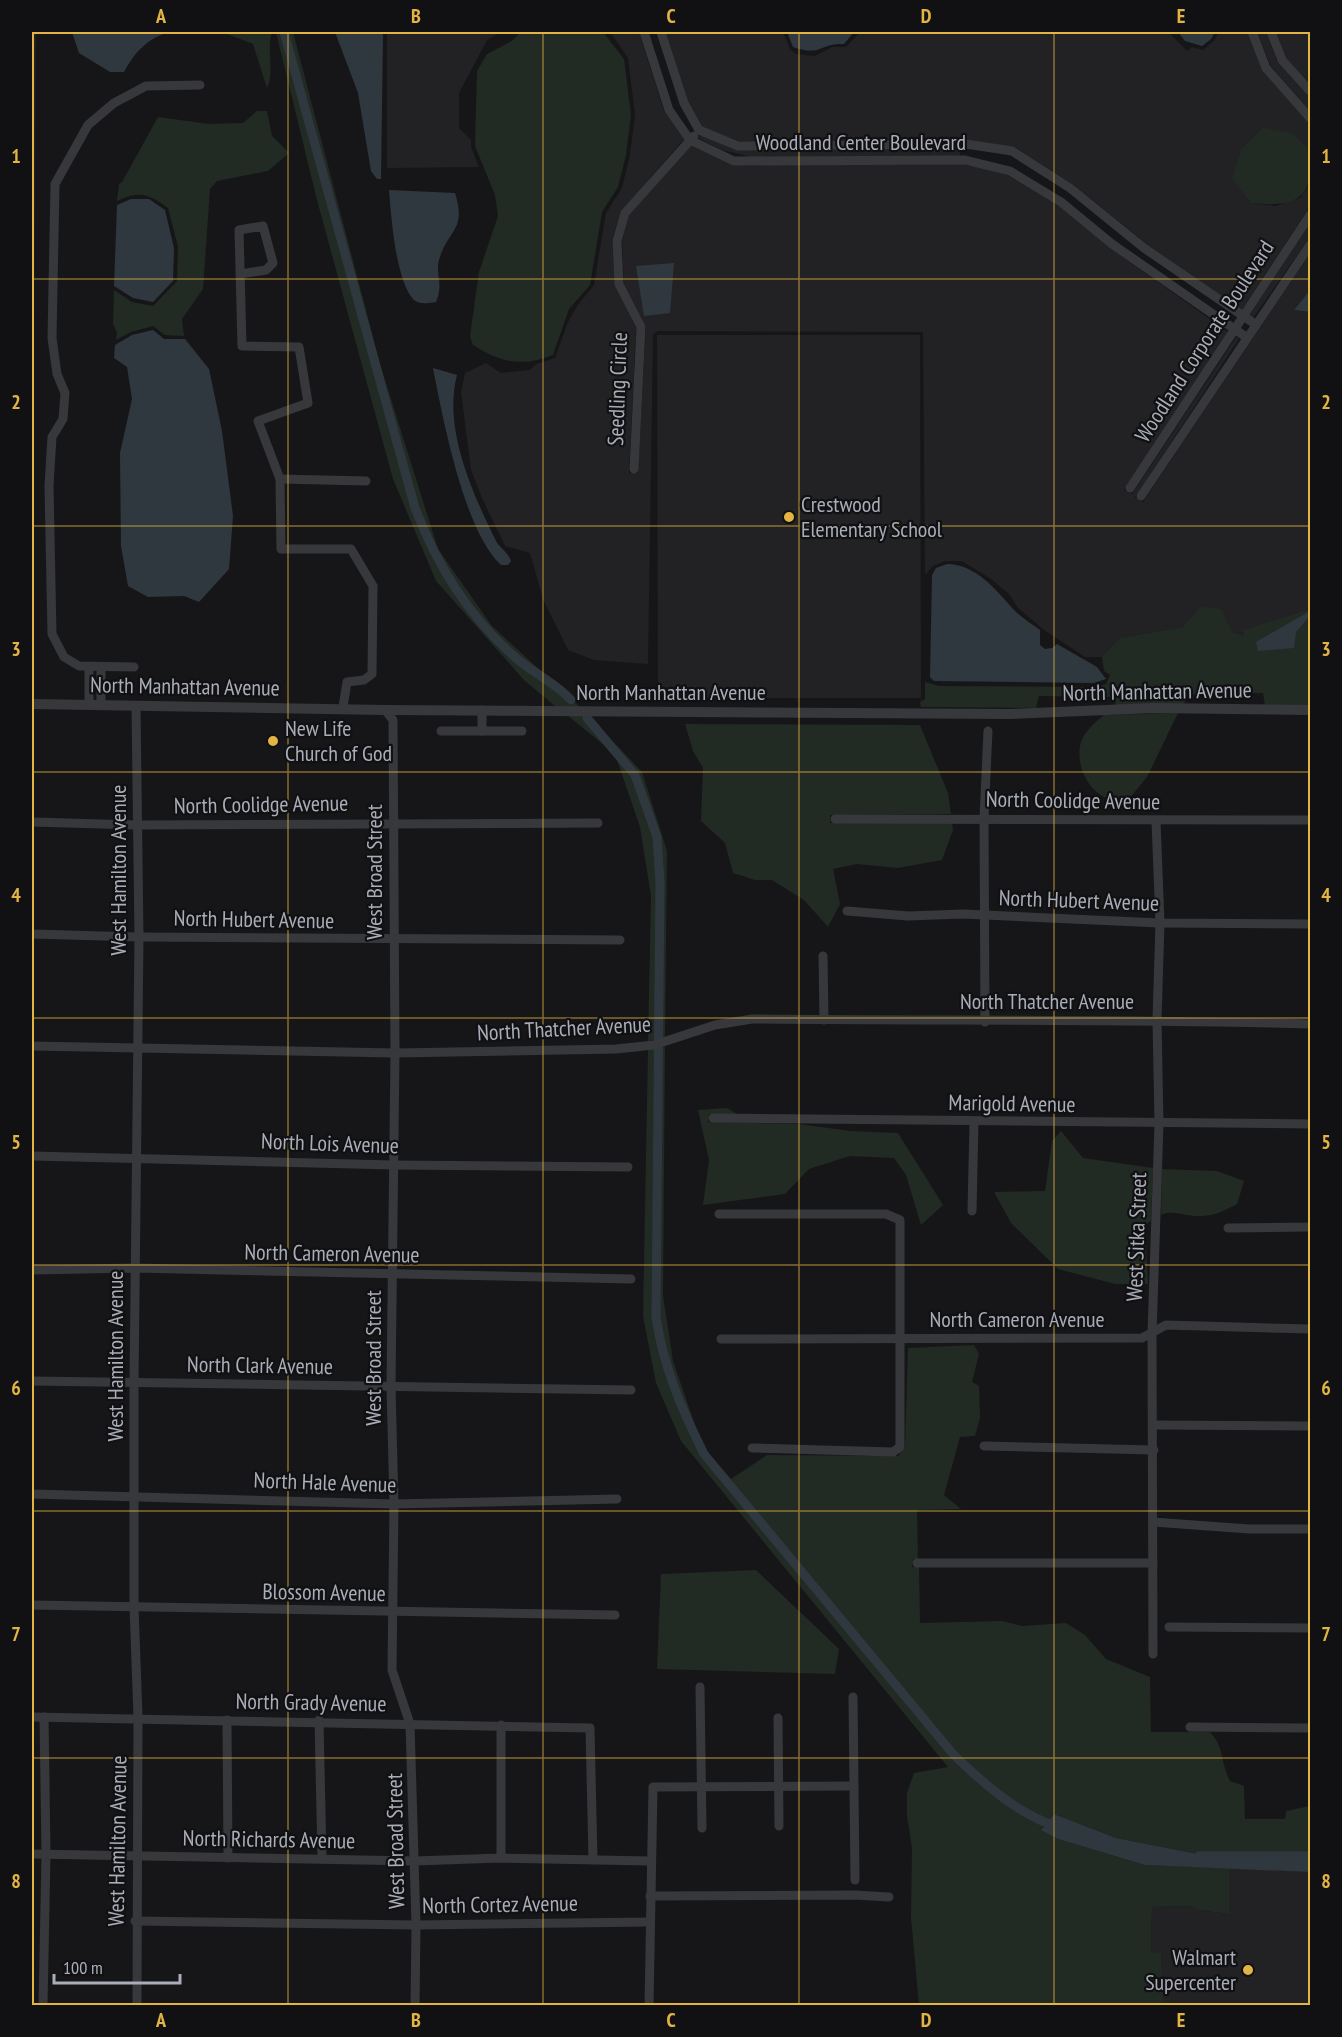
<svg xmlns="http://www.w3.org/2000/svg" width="1342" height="2037" viewBox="0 0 1342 2037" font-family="'PT Sans Narrow',sans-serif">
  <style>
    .built { fill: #222225 }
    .green { fill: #222a24 }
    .water { fill: #30383f }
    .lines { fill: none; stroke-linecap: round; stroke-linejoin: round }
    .canal { stroke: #30383f; stroke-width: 9 }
    .minor { stroke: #37383c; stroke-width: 9 }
    .tertiary { stroke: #37383c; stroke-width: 10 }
    .grid { fill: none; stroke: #e2b444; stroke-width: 1.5; stroke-opacity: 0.55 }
    .poi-dot { fill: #e2b444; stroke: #111113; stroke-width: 2 }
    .labels { text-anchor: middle; stroke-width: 4.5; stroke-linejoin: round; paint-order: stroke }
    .street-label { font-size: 22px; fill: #a9adb7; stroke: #111113 }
    .poi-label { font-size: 22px; fill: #a9adb7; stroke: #111113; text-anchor: start }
    .neatline { fill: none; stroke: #e2b444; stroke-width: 2 }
    .grid-label { font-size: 20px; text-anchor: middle; font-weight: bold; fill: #e2b444 }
  </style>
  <rect width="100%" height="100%" fill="#161618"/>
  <g class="built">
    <polygon points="32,32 36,32 32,664"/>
    <polygon points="387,32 501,32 487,40 459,93 459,128 471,140 471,147 479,167 387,168"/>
    <polygon points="610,32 639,32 664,111 684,139 621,211 612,240 615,285 636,328 629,473 638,473 646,327 624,283 622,242 629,215 691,145 734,165 964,165 986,168 1007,175 1058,205 1109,247 1228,332 1124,490 1132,494 1236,337 1239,339 1135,497 1143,502 1310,253 1310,290 1294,310 1310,312 1310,604 1307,610 1249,636 1232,632 1183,627 1119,638 1102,657 1085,657 1044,630 1018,608 1009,594 991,579 962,561 945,561 933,566 925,575 923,332 657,331 653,335 648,664 594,660 568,650 543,599 530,553 505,546 482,498 471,470 461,392 465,373 486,363 501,373 530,370 536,364 555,358 568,322 577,306 594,285 606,213 622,188 630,155 635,115 628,58"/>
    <polygon points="666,32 783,32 790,49 796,54 815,56 832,47 846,47 860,32 1168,32 1187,51 1192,47 1203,50 1214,41 1219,32 1247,32 1262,70 1310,124 1310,153 1292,133 1251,203 1276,206 1300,198 1310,184 1310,206 1241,311 1148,245 1074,185 1016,148 961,139 739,141 703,127 688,101"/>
    <polygon points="1257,32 1266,32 1277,61 1310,97 1310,111 1271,66"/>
    <polygon points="1276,32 1310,32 1310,84 1286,58"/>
    <polygon points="701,135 735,150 961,148 960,156 752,157 722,150 698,138"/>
    <polygon points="1310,223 1310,237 1253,318 1249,316"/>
    <polygon points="657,335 920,335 921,698 658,698"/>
    <polygon points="1229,1868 1310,1872 1310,2005 1164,2005 1161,1953 1151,1953 1152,1907 1189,1906 1198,1910 1228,1914"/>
  </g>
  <g class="green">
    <path d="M 222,32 L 272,32 C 266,50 275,70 267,88 L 253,44 Z"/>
    <polygon points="276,32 293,32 380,364 438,549 492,626 580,707 556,707 524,680 436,581 393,479 317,200"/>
    <path d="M 521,32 L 603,32 L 624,59 L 631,115 L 626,155 L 618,187 L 602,212 L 590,285 L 569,309 L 553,355 C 522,367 501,363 473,345 L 470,336 L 479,272 L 498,216 L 495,195 L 475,146 L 477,71 L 487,54 L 512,41 Z"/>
    <path d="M 257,111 L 267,111 L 272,136 L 289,153 L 268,171 L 217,181 L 210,189 L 203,289 L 182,319 L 184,336 L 165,335 L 153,326 L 131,332 L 116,340 L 117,333 L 113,324 L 114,290 L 132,302 L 153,306 L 177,281 L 178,247 L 168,208 C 149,194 140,190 117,201 L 119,184 L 122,182 L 158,117 L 209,124 L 243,123 Z"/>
    <path d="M 1263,128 L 1292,133 L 1309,150 C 1311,156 1310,163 1310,169 C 1310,206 1281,206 1251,203 L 1232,179 L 1241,149 Z"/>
    <path d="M 1310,605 L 1310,706 L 1265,706 L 1263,693 L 1252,693 L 1251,691 C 1231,691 1195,684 1183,705 L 1115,706 L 1116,697 L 1039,696 L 1036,708 L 921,707 L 920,702 L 925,699 L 925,682 L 939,686 L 1094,687 L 1106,684 L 1110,675 L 1104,671 L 1102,657 L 1119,638 L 1183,627 L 1200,607 L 1221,609 L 1232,632 L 1244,635 L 1244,630 L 1307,610 Z"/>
    <path d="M 1178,713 L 1147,777 L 1128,800 C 1121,799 1111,800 1104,797 C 1085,787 1074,760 1082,739 C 1086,731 1097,720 1104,715 Z"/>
    <polygon points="567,715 588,715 642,772 667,851 665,1038 648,1041 651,896 640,827 615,754"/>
    <polygon points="685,724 920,725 948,793 951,814 830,815 830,823 952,823 953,830 942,860 898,868 857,864 833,869 840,904 828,927 804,900 772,880 755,880 733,873 725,843 701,821 703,768 693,751"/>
    <path d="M 665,1047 L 663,1296 L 673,1361 L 703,1448 L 731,1479 L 767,1455 L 898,1456 L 905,1447 L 908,1348 L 974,1345 L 979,1354 L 972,1382 L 979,1386 L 980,1418 L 975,1436 L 960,1437 L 944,1495 L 961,1509 L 917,1510 L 918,1559 L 913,1559 L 912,1567 L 919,1567 L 920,1623 L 1002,1621 L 1022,1626 L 1066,1623 L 1085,1635 L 1106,1659 L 1150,1677 L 1151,1732 L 1210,1732 C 1225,1748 1220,1761 1230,1781 L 1244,1786 L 1245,1819 L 1285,1819 L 1286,1811 L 1310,1806 L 1310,1857 L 1213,1857 L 1116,1838 L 1054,1814 L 1041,1829 L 1058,1839 L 1145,1865 L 1229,1868 L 1229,1914 L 1198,1910 L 1189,1906 L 1152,1907 L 1151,1952 L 1161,1953 L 1164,2005 L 919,2005 L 911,1918 L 912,1848 L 907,1816 L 907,1793 L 914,1773 L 948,1767 L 681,1441 L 656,1383 L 643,1316 L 648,1050 Z"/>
    <polygon points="727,1108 737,1114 709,1114 708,1122 799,1124 850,1131 898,1133 943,1205 921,1225 906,1175 894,1158 850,1156 809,1169 785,1194 703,1205 709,1160 698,1110"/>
    <polygon points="1061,1131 1083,1158 1153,1168 1151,1221 1145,1225 1148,1284 1115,1284 1058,1269 1011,1223 994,1192 1045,1191 1052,1141"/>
    <path d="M 1162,1169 L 1217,1171 L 1244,1181 L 1237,1204 C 1224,1211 1215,1216 1200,1216 C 1187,1217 1172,1209 1161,1215 Z"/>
    <polygon points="756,1570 839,1649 835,1674 657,1669 661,1574"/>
  </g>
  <g class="water">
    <path d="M 72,32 L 171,32 C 148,37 135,52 124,72 L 110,72 L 79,53 Z"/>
    <polygon points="335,32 383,32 381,179 377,179 371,171 358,93"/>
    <path d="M 787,32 L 854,32 L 844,44 C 819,43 822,57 793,47 Z"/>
    <polygon points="1178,32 1215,32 1211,39 1202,46 1185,41"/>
    <path d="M 389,190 L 455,193 C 467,231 448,229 439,260 C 435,275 444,283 436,302 C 428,303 420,305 414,300 C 396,283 391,215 389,190 Z"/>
    <polygon points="131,199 149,199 165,210 174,248 173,281 153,302 133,298 114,286 117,205"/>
    <polygon points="674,263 670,313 644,316 636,266"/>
    <polygon points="1310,290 1310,312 1294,310"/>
    <polygon points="153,330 164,339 185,339 209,369 222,431 233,516 229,569 199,602 184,596 148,597 128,586 121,546 120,453 132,399 127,367 114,358 115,345 132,335"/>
    <path d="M 433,368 L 457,375 C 443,428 472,492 495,539 C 499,548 508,552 511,561 L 508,565 L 501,565 C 464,531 443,419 433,368 Z"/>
    <path d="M 947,564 C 976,564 996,590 1014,610 C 1021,617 1032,624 1040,630 L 1040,645 L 1045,649 L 1052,648 L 1057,644 L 1097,667 L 1106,679 L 1094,683 L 934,681 L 930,677 L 932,575 L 936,568 Z"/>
    <polygon points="1310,611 1310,616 1296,632 1294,648 1258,651 1256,642"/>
    <polygon points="1054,1814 1116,1838 1213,1857 1310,1857 1310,1872 1145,1865 1058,1839 1041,1830"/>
  </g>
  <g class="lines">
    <g class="canal">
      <path d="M 284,32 L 415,508 C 438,567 468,616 516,658 C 533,673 556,683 571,700"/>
      <path d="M 587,718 L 635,775 L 657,837 L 660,882 L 656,1317 C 663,1366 682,1410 704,1454 L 953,1754 C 984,1784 1015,1812 1057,1827"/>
      <polyline points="1199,1856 1310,1856"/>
    </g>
    <g class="minor">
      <polyline points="644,32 669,110 690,140 734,161 965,160 1010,171 1061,202 1112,244 1246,337"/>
      <polyline points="661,32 684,103 699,130 738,146 966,144 1012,151 1070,188 1144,248 1255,324"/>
      <polyline points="1252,32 1266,68 1310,118"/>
      <polyline points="1271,32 1282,60 1310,91"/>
      <polyline points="240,274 266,270 273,263 263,226 239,230 242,346 299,347 308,403 258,421 280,479 281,549 351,549 373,586 372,674 364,680 347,682 343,707"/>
      <polyline points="634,469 641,327 619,284 617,241 625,213 694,136"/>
      <polyline points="280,479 366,481"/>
      <polyline points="1130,488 1310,215"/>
      <polyline points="1141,496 1310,245"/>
      <polyline points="134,667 79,666 64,657 52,634 49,486 52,437 63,419 65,393 57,374 52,338 55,184 88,125 114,103 146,86 200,85"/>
      <polyline points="89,668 89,705"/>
      <polyline points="101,668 101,705"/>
      <polyline points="136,706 139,937 134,1383 134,1606 138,1717 137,2006"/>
      <polyline points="385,710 393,720 395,1053 391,1387 394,1504 392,1670 410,1724 416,1925 415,2006"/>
      <polyline points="441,731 522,731"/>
      <polyline points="482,731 482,710"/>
      <polyline points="835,819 1310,820"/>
      <polyline points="32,822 137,825 598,823"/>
      <polyline points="847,911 908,916 963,914 1160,923 1310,924"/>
      <polyline points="32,934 139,937 620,940"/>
      <polyline points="823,956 824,1020"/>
      <polyline points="985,1022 984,818 988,731"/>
      <path d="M 32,1046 L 395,1053 L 616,1049 L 654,1045 L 715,1025 L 752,1019 C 938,1021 1124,1019 1310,1024"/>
      <polyline points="713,1118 1310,1124"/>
      <polyline points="32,1156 393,1165 628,1167"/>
      <polyline points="972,1211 974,1122"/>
      <polyline points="719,1214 886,1214 900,1220 900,1447 893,1452 752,1448"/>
      <polyline points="1228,1228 1310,1227"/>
      <polyline points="32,1270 135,1268 631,1279"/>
      <polyline points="721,1339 1142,1338 1166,1325 1310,1329"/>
      <polyline points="32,1381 631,1390"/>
      <polyline points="1154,1425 1310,1426"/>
      <polyline points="984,1446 1154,1450"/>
      <polyline points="32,1494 394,1504 617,1499"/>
      <polyline points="1153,1522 1249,1529 1310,1529"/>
      <polyline points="917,1563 1153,1563"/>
      <polyline points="32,1605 615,1615"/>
      <polyline points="1169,1627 1310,1628"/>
      <polyline points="1153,1654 1152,1334 1159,1124 1157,1020 1160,923 1156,821"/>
      <polyline points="700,1687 702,1828"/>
      <polyline points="853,1697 855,1880"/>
      <polyline points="32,1717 590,1728 593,1860"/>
      <polyline points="778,1718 779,1826"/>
      <polyline points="227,1720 228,1858"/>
      <polyline points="319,1720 322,1859"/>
      <polyline points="501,1725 501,1858"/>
      <polyline points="1190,1727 1310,1728"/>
      <polyline points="32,1854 415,1861 501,1858 650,1861"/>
      <polyline points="650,1896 855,1895 889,1897"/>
      <polyline points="135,1921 416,1925 650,1922"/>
      <polyline points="43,2006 46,1854 44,1717"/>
      <polyline points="649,2006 653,1787 853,1786"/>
    </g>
    <polyline class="tertiary" points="32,704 385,710 1010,714 1154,708 1310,710"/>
  </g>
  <path class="grid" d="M 288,32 L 288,2006M 543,32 L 543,2006M 799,32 L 799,2006M 1054,32 L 1054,2006M 32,279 L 1310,279M 32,526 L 1310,526M 32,772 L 1310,772M 32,1018 L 1310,1018M 32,1265 L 1310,1265M 32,1511 L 1310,1511M 32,1758 L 1310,1758"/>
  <g class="poi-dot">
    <circle cx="789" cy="517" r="6"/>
    <circle cx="273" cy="741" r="6"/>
    <circle cx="1248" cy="1970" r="6"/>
  </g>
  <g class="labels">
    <g class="street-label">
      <text x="861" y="150">Woodland Center Boulevard</text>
      <text transform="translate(1204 341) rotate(-57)" y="8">Woodland Corporate Boulevard</text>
      <text transform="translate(617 389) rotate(-88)" y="8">Seedling Circle</text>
      <text transform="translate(185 686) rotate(1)" y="8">North Manhattan Avenue</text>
      <text transform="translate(1157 691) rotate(-1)" y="8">North Manhattan Avenue</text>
      <text x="671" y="700">North Manhattan Avenue</text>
      <text transform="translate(1073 800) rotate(1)" y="8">North Coolidge Avenue</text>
      <text transform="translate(261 804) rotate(-1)" y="8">North Coolidge Avenue</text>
      <text transform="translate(118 870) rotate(-90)" y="8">West Hamilton Avenue</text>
      <text transform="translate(374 872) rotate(-90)" y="8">West Broad Street</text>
      <text transform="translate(1079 900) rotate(2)" y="8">North Hubert Avenue</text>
      <text transform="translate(254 919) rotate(1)" y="8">North Hubert Avenue</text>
      <text x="1047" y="1009">North Thatcher Avenue</text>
      <text transform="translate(564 1028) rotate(-3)" y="8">North Thatcher Avenue</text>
      <text transform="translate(1012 1103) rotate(1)" y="8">Marigold Avenue</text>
      <text transform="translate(330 1143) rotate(2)" y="8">North Lois Avenue</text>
      <text transform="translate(1136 1237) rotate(-88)" y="8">West Sitka Street</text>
      <text transform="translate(332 1253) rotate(1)" y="8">North Cameron Avenue</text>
      <text x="1017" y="1327">North Cameron Avenue</text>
      <text transform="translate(115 1356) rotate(-90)" y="8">West Hamilton Avenue</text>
      <text transform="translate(373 1358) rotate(-90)" y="8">West Broad Street</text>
      <text transform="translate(260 1365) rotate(1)" y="8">North Clark Avenue</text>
      <text transform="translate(325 1482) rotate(2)" y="8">North Hale Avenue</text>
      <text transform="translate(324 1592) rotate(1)" y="8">Blossom Avenue</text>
      <text transform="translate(311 1702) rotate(1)" y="8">North Grady Avenue</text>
      <text transform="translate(269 1839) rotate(1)" y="8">North Richards Avenue</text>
      <text transform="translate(117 1841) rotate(-89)" y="8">West Hamilton Avenue</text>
      <text transform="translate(395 1841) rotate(-91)" y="8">West Broad Street</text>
      <text transform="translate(500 1904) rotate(-1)" y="8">North Cortez Avenue</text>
    </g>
    <g class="poi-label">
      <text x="801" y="512">Crestwood<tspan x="801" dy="25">Elementary School</tspan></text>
      <text x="285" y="736">New Life<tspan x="285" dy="25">Church of God</tspan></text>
      <text x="1236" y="1965" text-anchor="end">Walmart<tspan x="1236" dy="25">Supercenter</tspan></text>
    </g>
  </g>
  <rect width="1342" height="2037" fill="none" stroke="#111113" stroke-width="66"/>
  <path d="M54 1974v9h126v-9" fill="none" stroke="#a9adb7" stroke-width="3"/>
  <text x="63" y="1974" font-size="18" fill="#a9adb7" stroke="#111113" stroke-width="4.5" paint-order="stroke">100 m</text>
  <rect x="33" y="33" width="1276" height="1971" class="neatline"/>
  <g class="grid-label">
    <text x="161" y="23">A</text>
    <text x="416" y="23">B</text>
    <text x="671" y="23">C</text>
    <text x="926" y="23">D</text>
    <text x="1181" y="23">E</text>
    <text x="16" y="163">1</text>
    <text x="1326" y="163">1</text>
    <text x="16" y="409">2</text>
    <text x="1326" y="409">2</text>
    <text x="16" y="656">3</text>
    <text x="1326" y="656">3</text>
    <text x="16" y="902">4</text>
    <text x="1326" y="902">4</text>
    <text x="16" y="1149">5</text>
    <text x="1326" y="1149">5</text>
    <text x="16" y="1395">6</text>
    <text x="1326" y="1395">6</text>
    <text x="16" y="1641">7</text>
    <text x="1326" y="1641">7</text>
    <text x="16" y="1888">8</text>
    <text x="1326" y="1888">8</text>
    <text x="161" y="2027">A</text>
    <text x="416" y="2027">B</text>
    <text x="671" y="2027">C</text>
    <text x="926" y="2027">D</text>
    <text x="1181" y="2027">E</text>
  </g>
</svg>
